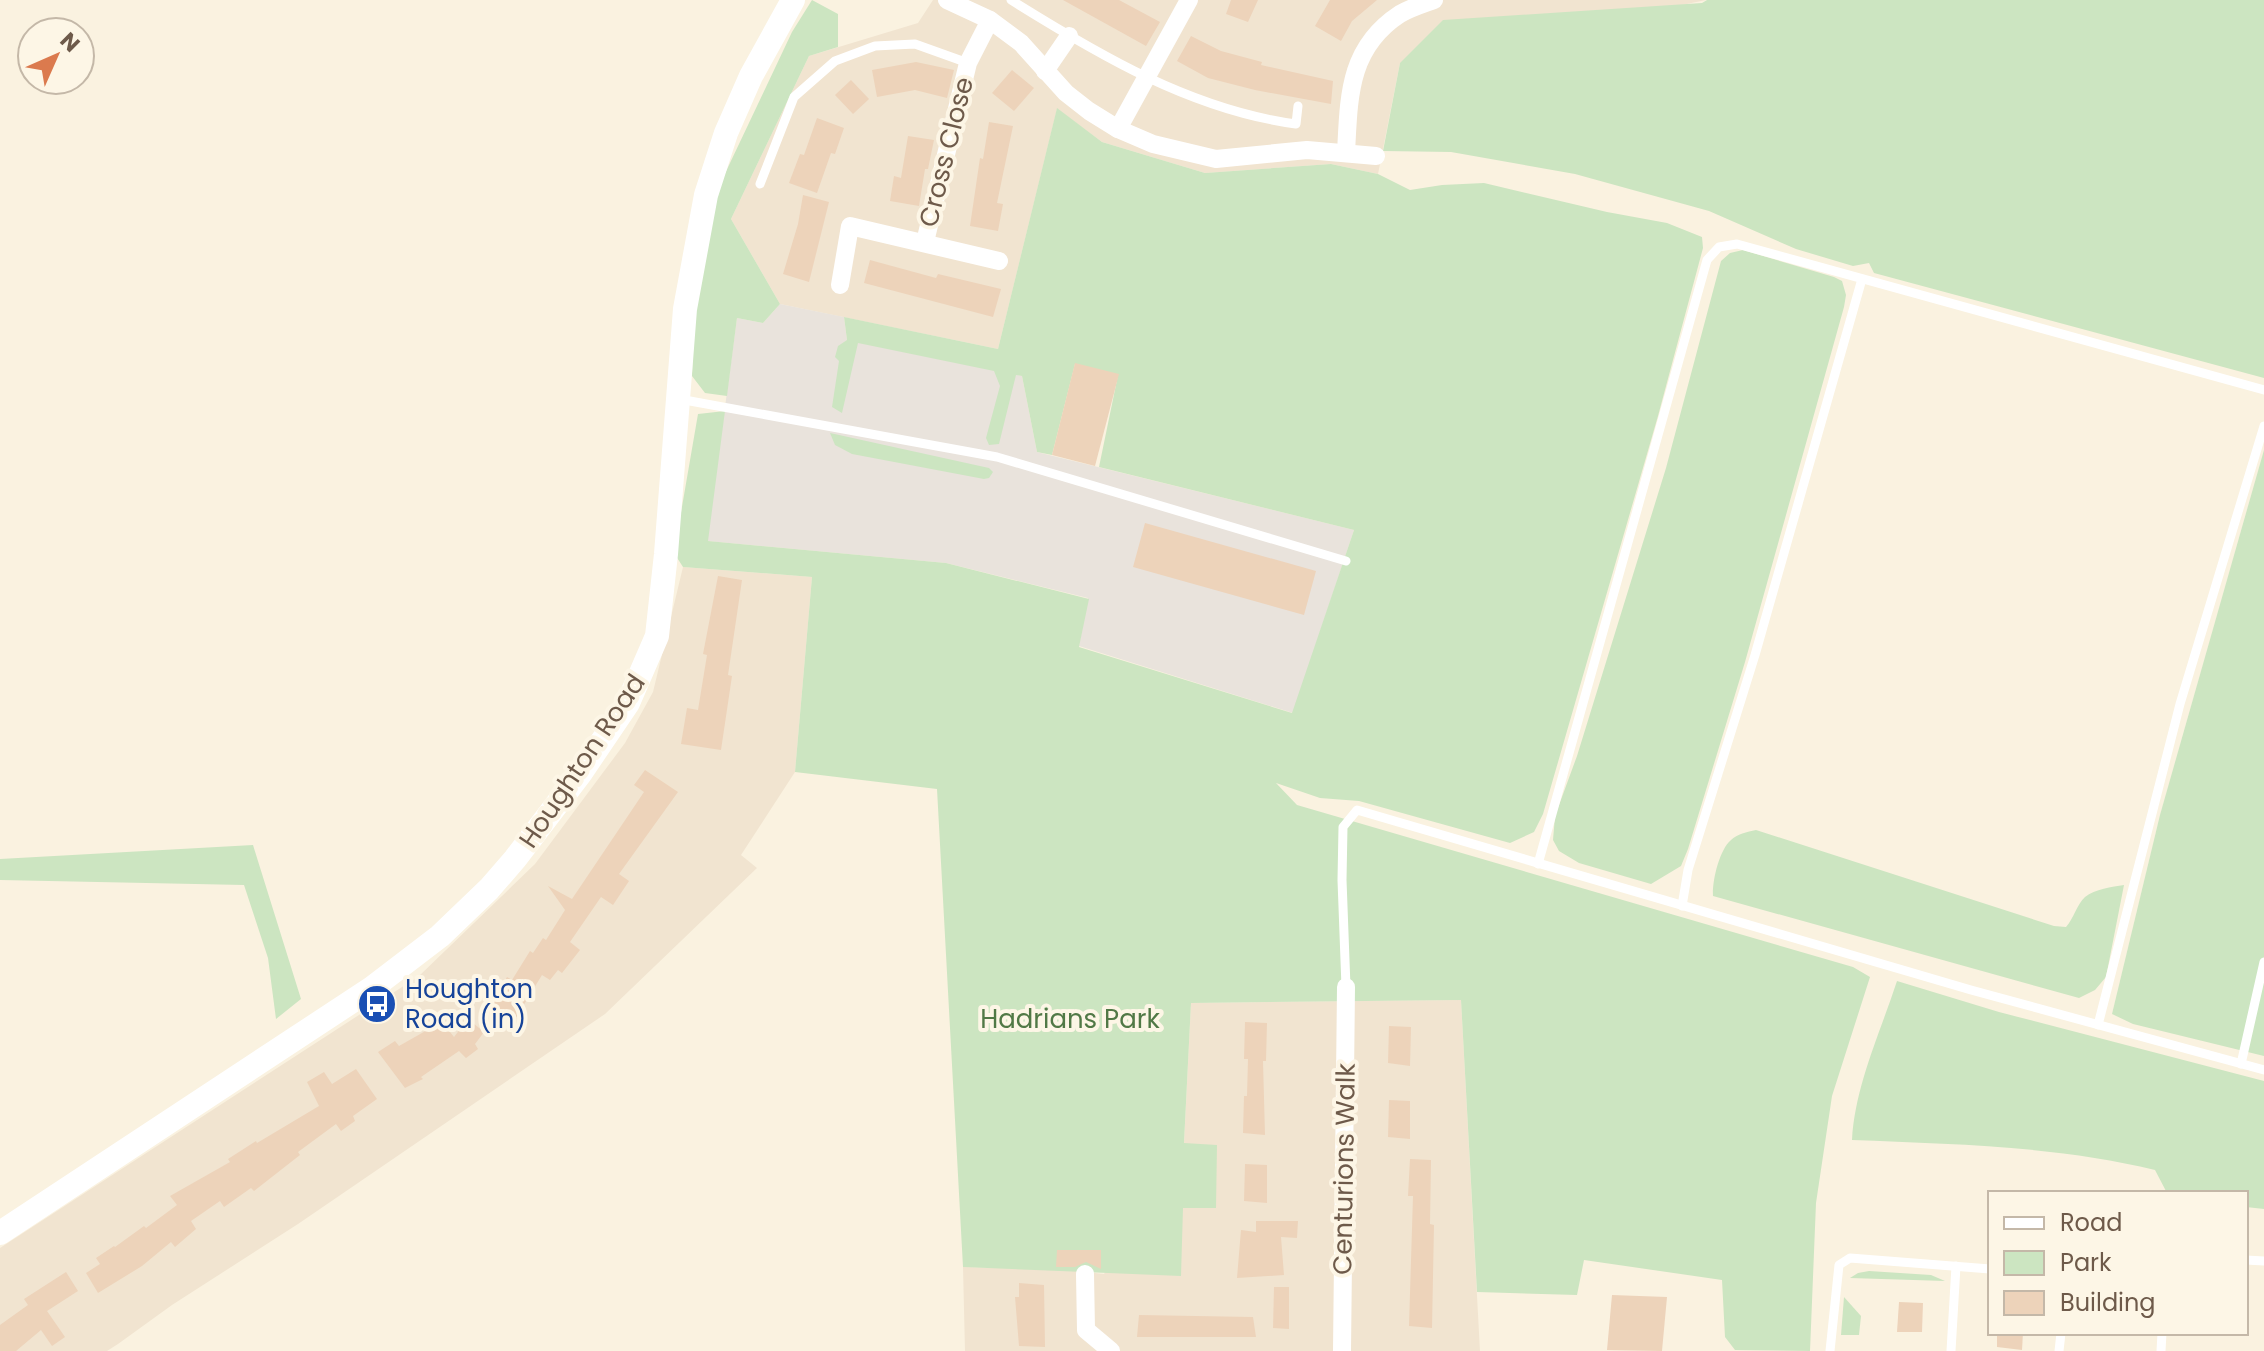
<svg xmlns="http://www.w3.org/2000/svg" width="2264" height="1351" viewBox="0 0 2264 1351" font-family="Poppins,sans-serif">
  <style>
    .residential { fill: #f1e4d0 }
    .industrial { fill: #e9e3dc }
    .green { fill: #cce5c1 }
    .building { fill: #edd3ba }
    .lines { fill: none; stroke-linecap: round; stroke-linejoin: round }
    .service { stroke: #fff; stroke-width: 9 }
    .minor { stroke: #fff; stroke-width: 18 }
    .tertiary { stroke: #fff; stroke-width: 24 }
    .labels { text-anchor: middle; stroke-width: 8; stroke-linejoin: round; paint-order: stroke }
    .street-label { font-size: 26px; fill: #6e5a4a; stroke: #fdf6e6 }
    .transit-label { font-size: 26px; fill: #164399; stroke: #fdf6e6; text-anchor: start }
    .park-label { font-size: 26px; fill: #517946; stroke: #fdf6e6 }
  </style>
  <rect width="100%" height="100%" fill="#faf2e0"/>
  <g class="residential">
    <polygon points="933,0 1706,0 1400,63 1378,174 1331,164 1205,173 1102,142 1057,109 998,349 780,304 731,219 809,56 918,23"/>
    <polygon points="683,567 812,577 795,772 741,855 757,868 605,1014 298,1224 172,1305 118,1344 107,1351 0,1351 0,1248 419,976 535,864 625,743 653,692"/>
    <polygon points="1461,1000 1480,1351 965,1351 963,1267 1058,1269 1104,1274 1184,1144 1191,1003"/>
  </g>
  <polygon class="industrial" points="780,304 844,317 847,340 1022,376 1037,452 1354,530 1293,713 1079,646 1088,598 946,563 707,541 737,318 763,323"/>
  <g class="green">
    <polygon points="812,0 838,14 838,47 809,56 731,219 780,304 763,323 737,318 727,396 705,393 692,376 695,267 721,182 792,32"/>
    <polygon points="1707,0 2264,0 2264,378 1874,273 1869,263 1853,266 1796,249 1709,211 1575,174 1451,152 1383,151 1400,63 1443,20 1702,3"/>
    <polygon points="1057,108 1102,142 1205,173 1331,164 1378,174 1410,190 1442,185 1484,183 1607,212 1667,223 1702,237 1703,248 1658,416 1543,814 1534,832 1510,843 1359,801 1320,798 1276,783 1297,805 1853,967 1870,977 1832,1096 1816,1203 1810,1351 1735,1350 1725,1337 1722,1280 1584,1260 1577,1295 1477,1292 1461,1000 1191,1003 1184,1143 1217,1145 1216,1208 1183,1208 1181,1276 963,1267 937,789 795,772 812,577 683,567 674,553 698,414 725,411 708,541 946,563 1089,599 1079,647 1292,713 1354,530 1099,467 1118,375 1075,364 1052,455 1037,452 1022,376 1016,375 999,444 989,445 986,438 1000,386 994,371 858,343 842,413 832,407 839,361 835,357 838,346 847,340 844,317 998,349"/>
    <polygon points="1743,250 1834,277 1842,281 1846,295 1844,307 1745,662 1688,849 1681,866 1651,884 1579,863 1559,851 1553,840 1555,816 1577,756 1666,468 1721,261 1730,253"/>
    <polygon points="830,433 989,468 993,472 989,478 984,479 852,454 835,445"/>
    <polygon points="2264,450 2264,1056 2133,1024 2112,1014 2160,815"/>
    <path d="M 1756,830 L 2054,926 L 2066,927 C 2074,918 2077,904 2085,897 C 2095,889 2112,887 2124,885 L 2106,977 L 2095,990 L 2079,998 L 1713,896 C 1712,882 1719,850 1731,840 C 1737,834 1747,832 1756,830 Z"/>
    <polygon points="253,845 301,999 276,1019 268,958 244,885 0,880 0,859"/>
    <path d="M 1897,981 L 1999,1012 L 2264,1081 L 2264,1209 L 2246,1207 L 2246,1193 L 2167,1193 L 2155,1170 C 2059,1146 1951,1144 1852,1140 C 1855,1086 1880,1033 1897,981 Z"/>
    <polygon points="1869,1271 1931,1275 1945,1281 1850,1278 1858,1273"/>
    <polygon points="1844,1297 1861,1316 1859,1335 1841,1335"/>
  </g>
  <g class="building">
    <polygon points="1063,0 1119,0 1160,22 1146,46"/>
    <polygon points="1231,0 1258,0 1248,22 1226,14"/>
    <polygon points="1330,0 1377,0 1352,21 1341,41 1315,26"/>
    <polygon points="1191,36 1221,51 1262,62 1261,65 1333,81 1331,104 1255,90 1208,78 1177,61"/>
    <polygon points="916,62 954,70 947,98 915,90 877,97 872,70"/>
    <polygon points="1012,70 1034,88 1014,111 992,93"/>
    <polygon points="851,80 869,99 853,114 835,95"/>
    <polygon points="817,118 844,128 835,154 831,153 817,193 789,183 800,154 804,155"/>
    <polygon points="989,122 1013,126 997,203 1003,204 998,231 970,226 980,158 983,159"/>
    <polygon points="908,136 934,140 928,169 925,169 919,206 890,201 894,176 901,178"/>
    <polygon points="803,195 829,202 809,282 783,274 798,224"/>
    <polygon points="870,260 936,278 938,274 1001,289 993,317 864,283"/>
    <polygon points="1075,363 1119,374 1095,466 1052,455"/>
    <polygon points="1145,523 1316,571 1304,615 1133,567"/>
    <polygon points="718,576 742,580 728,675 732,676 721,750 681,744 687,708 698,710 707,655 703,654"/>
    <polygon points="645,770 678,792 619,874 629,881 613,905 601,897 570,942 580,950 562,973 558,970 550,980 542,975 509,1029 487,1012 507,977 512,980 530,951 533,953 543,938 546,940 565,910 548,886 572,899 644,792 634,785"/>
    <polygon points="438,1017 454,1037 468,1019 484,1032 475,1044 478,1049 466,1058 459,1051 421,1077 423,1079 405,1088 378,1052 395,1041 399,1046 429,1029 427,1024"/>
    <polygon points="1245,1022 1267,1023 1266,1061 1263,1061 1265,1135 1243,1133 1244,1096 1247,1096 1248,1059 1244,1059"/>
    <polygon points="1389,1026 1411,1027 1410,1066 1388,1063"/>
    <polygon points="356,1069 377,1099 353,1116 355,1121 341,1131 336,1124 298,1152 300,1155 254,1191 251,1188 224,1207 220,1201 191,1221 196,1229 175,1247 171,1242 142,1266 98,1293 86,1273 100,1264 96,1258 114,1246 115,1247 144,1226 146,1228 177,1205 170,1196 230,1162 228,1159 256,1141 257,1143 319,1106 307,1082 324,1072 332,1084"/>
    <polygon points="1389,1100 1410,1101 1410,1139 1388,1137"/>
    <polygon points="1410,1159 1431,1160 1430,1224 1434,1225 1432,1328 1409,1326 1413,1196 1408,1196"/>
    <polygon points="1245,1164 1267,1165 1267,1203 1244,1201"/>
    <polygon points="1256,1221 1298,1221 1297,1238 1281,1237 1284,1275 1237,1278 1241,1230 1256,1232"/>
    <polygon points="1057,1250 1101,1250 1101,1269 1086,1262 1075,1267 1056,1267"/>
    <polygon points="66,1272 78,1291 47,1311 65,1337 52,1346 41,1330 16,1351 0,1351 0,1325 28,1305 24,1299"/>
    <polygon points="1019,1283 1044,1285 1045,1347 1019,1346 1015,1297 1019,1297"/>
    <polygon points="1274,1287 1289,1287 1289,1329 1273,1328"/>
    <polygon points="1612,1295 1667,1297 1662,1351 1607,1350"/>
    <polygon points="1899,1302 1923,1303 1922,1332 1897,1332"/>
    <polygon points="1139,1315 1253,1317 1256,1337 1137,1337"/>
    <polygon points="1997,1333 2023,1333 2022,1350 1997,1347"/>
  </g>
  <g class="lines">
    <g class="service">
      <path d="M 1011,0 C 1099,55 1192,110 1296,124 L 1298,106"/>
      <polyline points="760,184 794,97 835,61 875,46 915,44 968,63"/>
      <polyline points="679,399 997,457 1346,561"/>
      <polyline points="1538,864 1707,260 1719,247 1737,244 2264,390"/>
      <polyline points="1682,906 1688,870 1755,655 1862,279"/>
      <polyline points="1346,987 1342,880 1343,827 1357,810 1971,990 2264,1070"/>
      <polyline points="2098,1025 2180,704 2264,426"/>
      <polyline points="2241,1064 2264,962"/>
      <polyline points="2246,1260 2264,1261"/>
      <polyline points="1830,1351 1839,1265 1850,1258 1990,1269"/>
      <polyline points="1951,1351 1956,1266"/>
      <polyline points="2059,1351 2061,1333"/>
      <polyline points="2161,1351 2162,1333"/>
    </g>
    <g class="minor">
      <polyline points="947,0 990,20 1021,43 1066,93 1089,111 1118,129 1153,144 1216,159 1307,150 1376,156"/>
      <polyline points="1045,71 1069,36"/>
      <polyline points="1118,129 1189,0"/>
      <path d="M 1346,153 C 1349,97 1348,48 1400,14 C 1410,8 1423,4 1434,0"/>
      <polyline points="925,242 968,63 990,20"/>
      <polyline points="840,285 850,226 999,261"/>
      <polyline points="1085,1274 1086,1330 1111,1351"/>
      <polyline points="1342,1351 1346,987"/>
    </g>
    <polyline class="tertiary" points="0,1233 372,988 440,936 489,889 515,859 580,774 628,703 657,636 666,554 685,309 706,195 726,133 751,76 793,0"/>
  </g>
  <defs>
    <g id="bus-disc" transform="scale(2)"><circle r="9.5" fill="#1a4fb4" stroke="#fdf6e6"/><path d="M-5-6H5V4H4V6H2V4H-2V6H-4V4H-5ZM-3.5-4V0h7V-4ZM-3.5 1.2v1.5H-2V1.2ZM2 1.2v1.5H3.5V1.2Z" fill="#fff"/></g>
  </defs>
  <g fill-rule="evenodd">
    <use href="#bus-disc" x="377" y="1004"/>
  </g>
  <g class="labels">
    <g class="street-label">
      <text transform="translate(946 152) rotate(-76)" y="9">Cross Close</text>
      <text transform="translate(582 761) rotate(-56)" y="9">Houghton Road</text>
      <text transform="translate(1344 1169) rotate(-89)" y="9">Centurions Walk</text>
    </g>
    <g class="transit-label">
      <text x="405" y="998">Houghton<tspan x="405" dy="30">Road (in)</tspan></text>
    </g>
    <g class="park-label">
      <text x="1070" y="1028">Hadrians Park</text>
    </g>
  </g>
  <rect x="1988" y="1191" width="260" height="144" fill="#fdf6e6" stroke="#c4b8a8" stroke-width="2"/>
  <rect x="2004" y="1217" width="40" height="12" fill="#ffffff" stroke="#c4b8a8" stroke-width="2"/>
  <text x="2060" y="1231" font-size="24" fill="#6e5a4a">Road</text>
  <rect x="2004" y="1251" width="40" height="24" fill="#cce5c1" stroke="#c4b8a8" stroke-width="2"/>
  <text x="2060" y="1271" font-size="24" fill="#6e5a4a">Park</text>
  <rect x="2004" y="1291" width="40" height="24" fill="#edd3ba" stroke="#c4b8a8" stroke-width="2"/>
  <text x="2060" y="1311" font-size="24" fill="#6e5a4a">Building</text>
  <g transform="translate(56 56) rotate(45)"><circle r="38" fill="#fdf6e6" stroke="#c4b8a8" stroke-width="2"/>
  <path d="M0-6L14 30L0 20L-14 30Z" fill="#db7a4e"/>
  <text y="-12" font-size="22" font-weight="bold" text-anchor="middle" fill="#6e5a4a">N</text>
  </g>
</svg>
